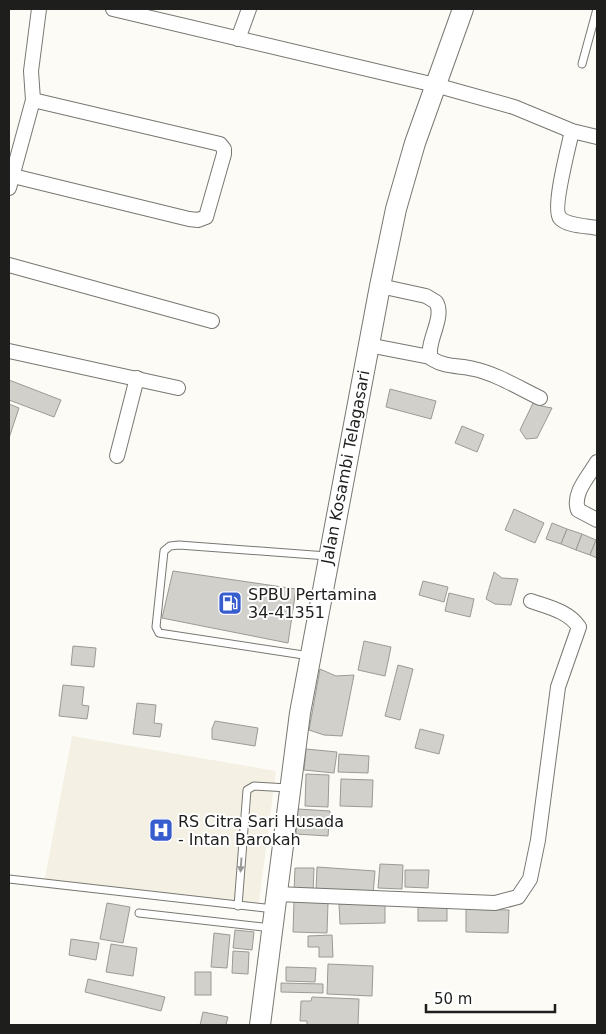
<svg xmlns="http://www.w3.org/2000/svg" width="606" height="1034" viewBox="0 0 606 1034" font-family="'DejaVu Sans',sans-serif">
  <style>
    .built { fill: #f4f0e3 }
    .building { fill: #d2d0cb; stroke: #9b9a95 }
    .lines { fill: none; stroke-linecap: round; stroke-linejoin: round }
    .lane-casing { stroke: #787772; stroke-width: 9 }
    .street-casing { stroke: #787772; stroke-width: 16 }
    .secondary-casing { stroke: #787772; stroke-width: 22 }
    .lane { stroke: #fff; stroke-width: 7 }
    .street { stroke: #fff; stroke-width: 14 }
    .secondary { stroke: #fff; stroke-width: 20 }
    .oneway { fill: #9a9a99 }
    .labels { text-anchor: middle; stroke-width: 4; stroke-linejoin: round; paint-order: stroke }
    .street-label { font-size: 16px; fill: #1e1e1c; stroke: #fff }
    .poi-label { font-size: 16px; fill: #1e1e1c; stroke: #fff; text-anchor: start }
  </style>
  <rect width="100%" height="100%" fill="#fcfbf6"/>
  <polygon class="built" points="72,736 276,771 258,910 43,888"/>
  <g class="building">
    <polygon points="9,380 61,400 54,417 9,400"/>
    <polygon points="390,389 436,401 431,419 386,407"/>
    <polygon points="535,399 541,406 552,408 537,438 526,439 520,430"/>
    <polygon points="9,404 19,408 9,438"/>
    <polygon points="462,426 484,435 477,452 455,443"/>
    <polygon points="514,509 544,523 535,543 505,530"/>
    <polygon points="552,523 567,529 561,544 546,539"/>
    <polygon points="567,529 582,534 576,550 561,544"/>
    <polygon points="582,534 596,540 590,555 576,550"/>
    <polygon points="596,540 597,540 597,558 590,555"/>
    <polygon points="173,571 296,589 288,643 162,618"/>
    <polygon points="494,572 502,578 518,579 511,605 495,604 486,599"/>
    <polygon points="423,581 448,587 444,602 419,595"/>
    <polygon points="449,593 474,599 470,617 445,611"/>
    <polygon points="364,641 391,647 385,676 358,670"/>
    <polygon points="73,646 96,648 94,667 71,665"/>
    <polygon points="398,665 413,669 400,720 385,716"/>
    <polygon points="320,669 336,676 354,675 342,736 324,735 309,730"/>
    <polygon points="63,685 84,687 82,705 89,706 87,719 59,716"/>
    <polygon points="137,703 156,705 154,723 162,724 160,737 133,734"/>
    <polygon points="215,721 258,728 255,746 212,739 212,729"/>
    <polygon points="420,729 444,735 439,754 415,748"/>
    <polygon points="306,749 337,752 334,773 304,770"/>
    <polygon points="339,754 369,756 368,773 338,772"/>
    <polygon points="306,774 329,775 328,807 305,806"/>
    <polygon points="341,779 373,780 372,807 340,806"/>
    <polygon points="298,809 330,811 328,836 296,834"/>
    <polygon points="380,864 403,865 402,889 378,888"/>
    <polygon points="317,867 375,871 373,895 316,892"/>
    <polygon points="295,868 314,868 313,893 294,892"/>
    <polygon points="405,870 429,870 428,888 405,887"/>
    <polygon points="294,901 328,903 327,933 293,932"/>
    <polygon points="107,903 130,907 123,943 100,939"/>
    <polygon points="385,903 385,923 340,924 339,904"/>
    <rect x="418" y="903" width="29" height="18"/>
    <polygon points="466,909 509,910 508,933 466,932"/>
    <polygon points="235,930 254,932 252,950 233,948"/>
    <polygon points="214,933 230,935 227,968 211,967"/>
    <polygon points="332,935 333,957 319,957 319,947 308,947 308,936"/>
    <polygon points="71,939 99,943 96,960 69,955"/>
    <polygon points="111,944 137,948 133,976 106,972"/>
    <polygon points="233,951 249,952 248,974 232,973"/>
    <polygon points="328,964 373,966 372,996 327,994"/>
    <polygon points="286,967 316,968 315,982 286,981"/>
    <rect x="195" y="972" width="16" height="23"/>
    <polygon points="88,979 165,997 161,1011 85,992"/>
    <polygon points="281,983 323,984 323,993 281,992"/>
    <polygon points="312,997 359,999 358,1025 307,1025 307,1021 300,1021 301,1001 311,1001"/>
    <polygon points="203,1012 228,1017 226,1025 200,1025"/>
  </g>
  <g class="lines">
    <g class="lane-casing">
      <g id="lane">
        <polyline points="582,64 597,9"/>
        <polyline points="310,656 159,633 156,627 164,551 170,546 179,545 327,556"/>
        <polyline points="9,879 274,909"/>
        <polyline points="238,906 247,790 254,786 288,788"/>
        <polyline points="139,913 272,928"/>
      </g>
    </g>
    <g class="street-casing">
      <g id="street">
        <polyline points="113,9 435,85 514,107 572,131 597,137"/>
        <polyline points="238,39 249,9"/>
        <path d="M 572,131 C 569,145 552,209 560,218 C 567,226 588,226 597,228"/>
        <polyline points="9,175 189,219 198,220 206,217 224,154 224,149 220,144 33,100"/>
        <polyline points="9,188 33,100 31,71 39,9"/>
        <polyline points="9,265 212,321"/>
        <path d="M 380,286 L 426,296 L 436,302 C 446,318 423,346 432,359 C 447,368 459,365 474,369 C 497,374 519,388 540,398"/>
        <polyline points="368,345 430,357"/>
        <polyline points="9,351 178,388"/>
        <polyline points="117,456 137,378"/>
        <path d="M 597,462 C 589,476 572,493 578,510 L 597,520"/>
        <path d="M 276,894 L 495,903 L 518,897 L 530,879 L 538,840 L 558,687 L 579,627 C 568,611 548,607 531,601"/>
      </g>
    </g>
    <g class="secondary-casing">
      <polyline id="secondary" points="260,1025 300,713 380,286 396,209 415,143 463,9"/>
    </g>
    <use href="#lane" class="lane"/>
    <use href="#street" class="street"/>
    <use href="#secondary" class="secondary"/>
  </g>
  <defs><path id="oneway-solid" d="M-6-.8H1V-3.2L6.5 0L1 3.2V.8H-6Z" transform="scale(1.25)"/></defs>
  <use class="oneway" href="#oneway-solid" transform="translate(241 865) rotate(94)"/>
  <defs>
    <g id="fuel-square" transform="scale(1.25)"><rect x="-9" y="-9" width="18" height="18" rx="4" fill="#375ccd" stroke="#fff"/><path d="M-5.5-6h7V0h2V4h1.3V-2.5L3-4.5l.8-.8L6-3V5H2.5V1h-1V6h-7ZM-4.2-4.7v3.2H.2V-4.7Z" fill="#fff"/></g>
    <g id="hospital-square" transform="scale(1.25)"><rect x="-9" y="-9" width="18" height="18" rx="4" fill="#375ccd" stroke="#fff"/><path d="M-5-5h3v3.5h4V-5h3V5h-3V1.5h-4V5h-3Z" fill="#fff"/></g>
  </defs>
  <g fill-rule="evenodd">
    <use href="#fuel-square" x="230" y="603"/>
    <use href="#hospital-square" x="161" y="830"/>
  </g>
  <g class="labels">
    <g class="street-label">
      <text transform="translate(345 467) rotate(-79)" y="6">Jalan Kosambi Telagasari</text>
    </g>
    <g class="poi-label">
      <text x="248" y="600">SPBU Pertamina<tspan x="248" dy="18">34-41351</tspan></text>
      <text x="178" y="827">RS Citra Sari Husada<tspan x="178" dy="18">- Intan Barokah</tspan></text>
    </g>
  </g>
  <rect width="606" height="1034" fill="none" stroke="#1e1e1c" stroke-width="20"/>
  <path d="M426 1004v8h129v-8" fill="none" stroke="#1e1e1c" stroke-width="2.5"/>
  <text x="434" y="1004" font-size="15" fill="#1e1e1c" stroke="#ffffff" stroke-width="4" paint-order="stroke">50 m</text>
</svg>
